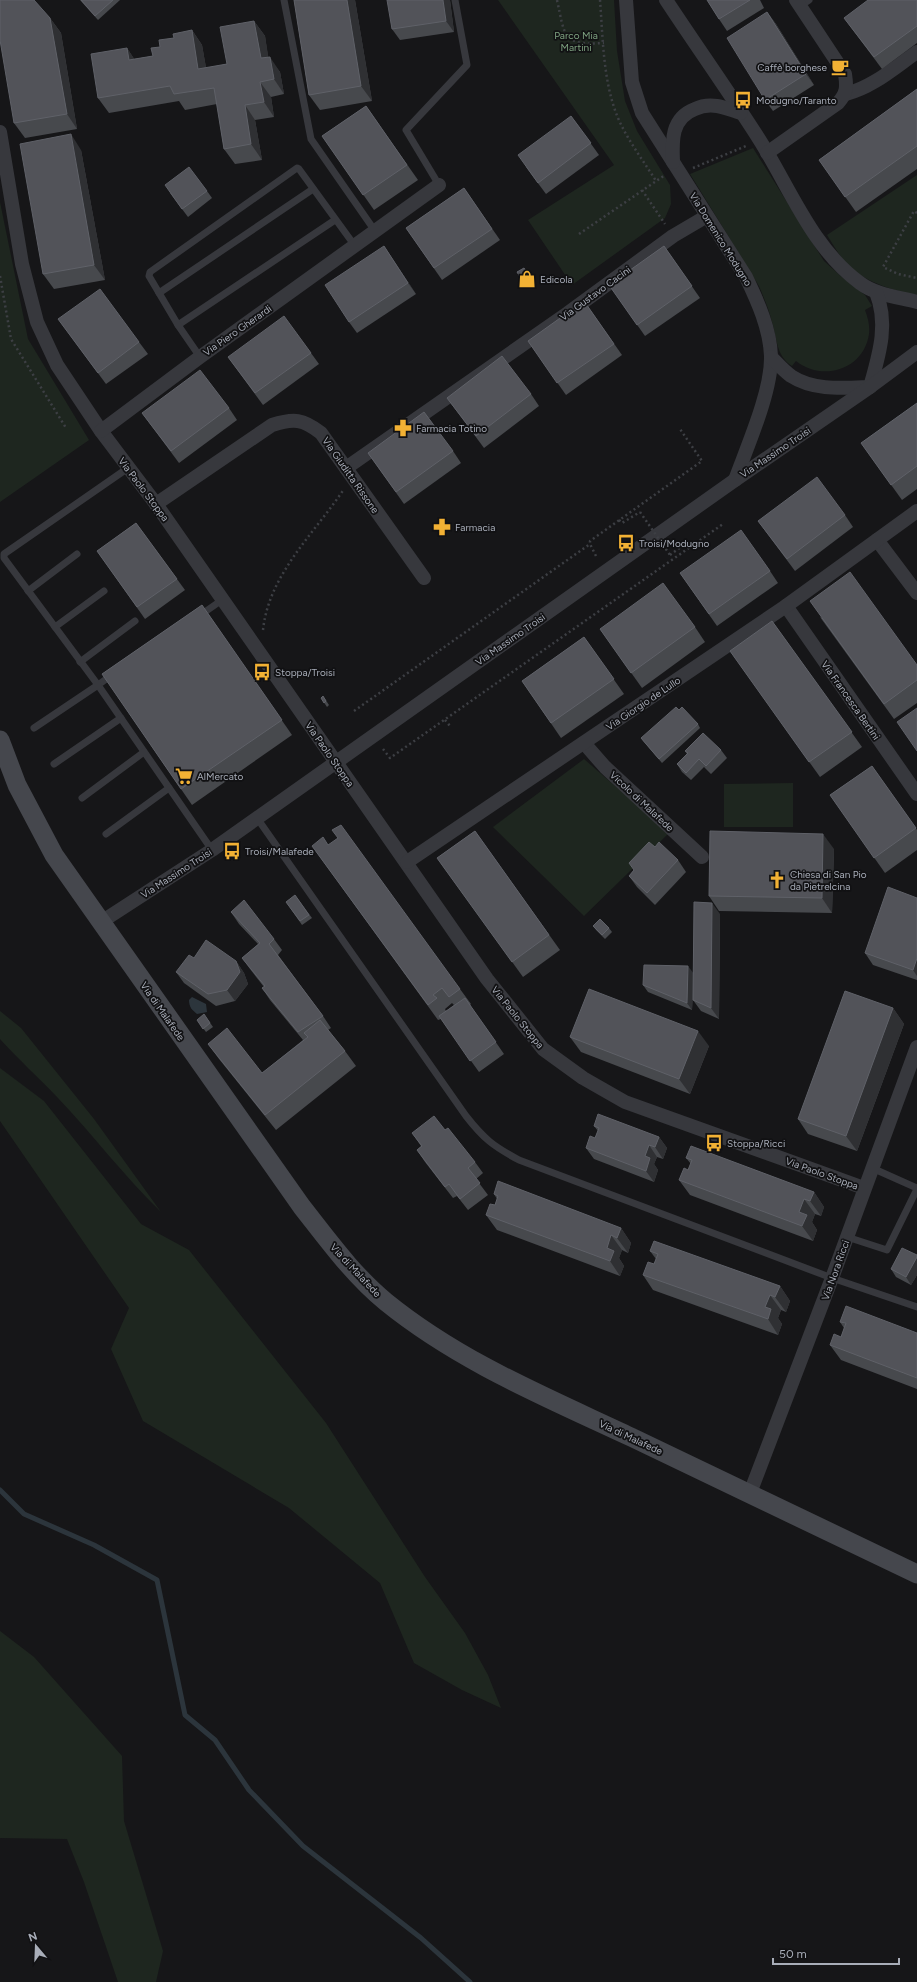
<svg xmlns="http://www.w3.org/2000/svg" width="917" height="1982" viewBox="0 0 917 1982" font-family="Figtree,sans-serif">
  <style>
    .green { fill: #1e261f }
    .water { fill: #2c353c }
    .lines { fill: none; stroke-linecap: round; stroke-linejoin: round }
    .stream { stroke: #2c353c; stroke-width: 5 }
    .path { stroke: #3d3f44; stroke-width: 2.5; stroke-dasharray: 2 3; stroke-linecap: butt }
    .lane { stroke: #37383d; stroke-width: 7 }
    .street { stroke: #37383d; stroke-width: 14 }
    .secondary { stroke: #45474d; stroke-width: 19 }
    .path-bridge { stroke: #3d3f44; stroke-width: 2.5; stroke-dasharray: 2 3; stroke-linecap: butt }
    .wall { fill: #47494d; fill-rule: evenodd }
    .shaded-wall { fill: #2f3033 }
    .building { fill: #525359; stroke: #5f6168 }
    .labels { text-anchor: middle; stroke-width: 3.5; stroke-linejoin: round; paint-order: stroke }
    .park-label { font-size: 10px; fill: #7fa381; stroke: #111113 }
    .poi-label { font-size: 10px; fill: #a8adb8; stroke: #111113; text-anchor: start }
    .street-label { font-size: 10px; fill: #a8adb8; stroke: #111113 }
  </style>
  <rect width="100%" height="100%" fill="#161618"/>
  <g class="green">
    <polygon points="498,0 614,0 617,51 625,101 637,131 670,185 671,204 665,218 572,285 528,220 614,165"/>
    <path d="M 753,148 L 824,261 L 842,277 L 865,295 L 872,306 L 865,310 C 868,318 870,326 869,334 C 864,370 822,382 796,361 L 792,366 C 776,356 777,338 772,322 C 769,309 764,298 759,286 L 690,174 Z"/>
    <path d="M 917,175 L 917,296 C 891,289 862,282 844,261 C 838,253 832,243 827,235 Z"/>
    <polygon points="0,202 28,339 89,440 0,502"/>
    <polygon points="584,759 669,833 584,916 493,827"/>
    <polygon points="793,783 793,827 724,827 724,784"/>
    <path d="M 0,1011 L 21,1028 L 94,1119 L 161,1212 C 124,1176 93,1135 58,1098 C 39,1078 19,1060 0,1039 Z"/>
    <polygon points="0,1068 44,1101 141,1224 189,1250 326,1423 425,1577 465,1633 488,1675 501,1708 462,1690 414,1663 380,1583 289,1508 143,1421 111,1349 129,1308 0,1121"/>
    <polygon points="0,1631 34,1657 122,1756 124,1821 163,1951 156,1982 118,1982 84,1882 67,1839 0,1838"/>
  </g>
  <path class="water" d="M 192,997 L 206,1004 L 207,1012 L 197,1014 C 192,1010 189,1007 189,1000 Z"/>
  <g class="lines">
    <polyline class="stream" points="0,1490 24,1514 94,1545 157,1580 185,1715 215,1740 249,1790 303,1846 421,1938 470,1982"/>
    <g class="path">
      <path d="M 557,0 C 565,36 562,46 604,43"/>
      <path d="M 600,0 C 603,39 603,82 618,118 C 628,141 643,160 656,181"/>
      <polyline points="693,168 746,146"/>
      <polyline points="642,190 665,224"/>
      <polyline points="917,213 914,211 883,267 898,274 917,278"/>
      <polyline points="579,234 665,175"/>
      <polyline points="0,276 11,339 66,428"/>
      <polyline points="619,520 622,523 640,512"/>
      <polyline points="670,555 685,544 686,548"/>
      <polyline points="596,556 590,544 590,541 702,461 680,429"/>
      <path d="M 263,630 C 269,574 314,534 344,489"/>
      <polyline points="354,711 590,544"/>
      <polyline points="445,720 450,726"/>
      <polyline points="383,749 390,758 723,524"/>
    </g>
    <g class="lane">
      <polyline points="284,0 311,139 375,231"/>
      <polyline points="800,6 809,0"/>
      <polyline points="439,185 406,130 467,65 455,0"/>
      <polyline points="159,293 313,189"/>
      <polyline points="178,325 335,220"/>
      <polyline points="200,357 178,325 149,276 150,272 297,168 299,169 355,246"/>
      <polyline points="28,591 77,554"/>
      <polyline points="199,616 222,600"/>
      <polyline points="55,627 104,591"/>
      <polyline points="80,662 135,621"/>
      <polyline points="113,674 98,685 212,850"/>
      <polyline points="34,728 98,685 4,558 4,554 128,468"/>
      <polyline points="54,764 121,718"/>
      <polyline points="82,798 144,752"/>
      <path d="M 257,818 L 466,1116 C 484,1139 493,1146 519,1160 L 832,1278 L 917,1307"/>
      <polyline points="106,834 169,788"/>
      <polyline points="872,1168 917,1188"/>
      <polyline points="847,1237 887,1250 917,1189"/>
    </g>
    <g class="street">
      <path d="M 626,0 L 632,82 L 642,113 L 746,277 C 758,302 770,329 771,356 C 772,391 747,447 735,480"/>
      <path d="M 666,0 C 697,47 729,92 759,139 C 790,188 812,248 860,283 C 876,295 898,297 917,302"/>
      <path d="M 846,94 C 873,87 894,68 917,52"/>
      <polyline points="0,132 22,264 37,322 57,365 101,431 156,504 487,979 543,1049 583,1078 625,1102 864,1188"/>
      <path d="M 767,153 L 838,103 C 847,93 847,87 845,74 L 796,0"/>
      <path d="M 673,162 C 672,141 671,118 695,109 C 701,106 710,105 717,106 C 725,107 733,111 741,113"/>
      <path d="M 771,357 C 777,363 784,371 791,376 C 814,391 843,388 870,387"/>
      <path d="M 870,387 C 879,355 889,324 876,292"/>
      <polyline points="101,431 200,357 439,185"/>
      <polyline points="346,468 568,313 673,236 707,216"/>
      <path d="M 156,504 L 272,425 C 294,418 303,419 321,433 L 424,578"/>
      <polyline points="877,540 917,593"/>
      <polyline points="786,606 917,794"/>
      <polyline points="584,743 605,767 702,857"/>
      <polyline points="407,862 786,606 917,511"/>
      <polyline points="101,922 212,850 735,480 870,387 917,352"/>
      <polyline points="750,1493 832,1278 917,1047"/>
    </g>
    <path class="secondary" d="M 0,740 L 17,785 L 54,855 L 302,1207 C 328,1240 353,1275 386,1302 C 460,1362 546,1397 631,1437 C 727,1482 822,1528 917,1574"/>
    <polyline class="path-bridge" points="640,512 670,555"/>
  </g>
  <g class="wall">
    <polygon points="80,0 120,0 98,20"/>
    <polygon points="294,0 355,0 372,101 320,110 309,95"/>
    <polygon points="450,0 454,32 400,40 392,29"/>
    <polygon points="707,0 760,0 764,8 727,31 719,19"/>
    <polygon points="917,0 917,43 882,69 844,18"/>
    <polygon points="767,12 776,24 814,85 773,111 765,100"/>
    <polygon points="50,18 61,33 77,129 25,138 14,123"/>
    <polygon points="254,21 265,36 268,57 280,72 284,94 271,97 274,117 255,120 262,160 235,164 224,149 217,104 185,110 179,101 109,113 98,98 127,48 134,59 153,56 160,47 174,38 192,30 202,45 206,68 227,64"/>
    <polygon points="917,89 917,169 856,212 819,160"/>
    <polygon points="366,106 418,180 374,210 322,136"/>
    <polygon points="571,116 599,155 546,194 526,167"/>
    <polygon points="81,150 105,280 54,289 43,274"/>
    <polygon points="464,188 500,240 442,280 406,228"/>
    <polygon points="207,191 212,198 188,217 170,193"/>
    <polygon points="384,246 416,294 357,333 349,322"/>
    <polygon points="664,246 700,298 645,336 609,285"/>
    <polygon points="524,268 535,284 528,289 517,272"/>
    <polygon points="584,301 622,355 566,395 528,341"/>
    <polygon points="58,319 139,342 148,354 106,384"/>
    <polygon points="311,353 319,364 263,405 228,357"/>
    <polygon points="531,394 539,406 484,448 447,398"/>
    <polygon points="917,403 917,489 902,500 861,443"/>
    <polygon points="229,408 237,420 179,463 142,413"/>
    <polygon points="453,451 461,463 404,504 368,453"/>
    <polygon points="845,515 853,527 795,571 758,521"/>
    <polygon points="136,523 185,590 145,619 97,551"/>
    <polygon points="770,571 778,583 717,626 680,573"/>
    <polygon points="202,605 292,735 192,805 102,674"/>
    <polygon points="820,617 917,665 917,703 894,719"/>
    <polygon points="772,621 862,747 820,777 730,651"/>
    <polygon points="695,627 705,642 642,688 600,629"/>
    <polygon points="584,637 624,694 561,738 522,681"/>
    <polygon points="323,696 329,705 327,707 321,698"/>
    <polygon points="698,724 700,728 662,763 644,742 641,738"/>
    <polygon points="721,750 727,758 711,774 704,767 691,780 682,772 677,764 687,754 685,751"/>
    <polygon points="872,766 917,830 917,850 885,873 830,795"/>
    <polygon points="475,831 560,950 523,977 437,858"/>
    <path d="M 328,845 L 460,989 L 471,1004 L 470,1005 L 504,1054 L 479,1072 L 441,1019 L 438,1020 L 312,846 ZM 452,1003 L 454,1005 L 446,1011 L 445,1009 Z"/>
    <polygon points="655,847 678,860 686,872 655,905 637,887 629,876"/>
    <polygon points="834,849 832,913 719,911 709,896"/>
    <polygon points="295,895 312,918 302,925 286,902"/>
    <polygon points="917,898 917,980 873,965 865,953"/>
    <polygon points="231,912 274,939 282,950 278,955 323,1016 331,1028 328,1030 345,1051 356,1066 276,1130 219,1059 208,1044 262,1073 303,1040 270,1000 262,988 264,987 250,969 242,958 258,944 239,924"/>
    <polygon points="720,914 719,1019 701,1011 693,1000 693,990 692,1010 648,992 643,985 693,973"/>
    <polygon points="593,926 609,928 612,932 605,939 596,930"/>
    <polygon points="194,958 236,961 244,973 248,984 235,1001 216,1006 184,983 176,972"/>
    <polygon points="893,1008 904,1024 857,1151 808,1134 798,1119"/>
    <polygon points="204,1014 213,1027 206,1032 197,1020"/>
    <polygon points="570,1037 709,1046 690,1094 581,1052"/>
    <polygon points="594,1126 659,1137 667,1148 663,1159 657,1157 654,1164 658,1170 654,1182 594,1159 586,1148 595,1138 598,1131"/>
    <polygon points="445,1130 475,1162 483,1173 476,1179 488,1195 468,1210 457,1196 453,1198 425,1162 417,1150 421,1146 412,1133"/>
    <polygon points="686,1158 814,1192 824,1207 821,1216 815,1214 812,1222 817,1230 813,1241 690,1195 679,1180 688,1170 691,1164"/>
    <polygon points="494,1194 621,1228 631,1243 628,1253 622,1250 619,1258 624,1266 620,1276 497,1230 486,1215 495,1205 497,1199"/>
    <polygon points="650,1251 780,1286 790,1301 786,1312 781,1310 778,1318 782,1324 778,1335 653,1290 643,1275 654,1264 656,1259"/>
    <polygon points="917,1255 917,1275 911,1285 896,1277 891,1269"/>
    <polygon points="840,1322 917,1333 917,1389 841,1360 830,1345 841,1337 844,1328"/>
  </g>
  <g class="shaded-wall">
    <polygon points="347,0 355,0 372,101 361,86"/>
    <polygon points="443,0 450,0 454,32 446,21"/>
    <polygon points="767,12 776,24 814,85 806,74"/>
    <polygon points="50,18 61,33 77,129 67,114"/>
    <polygon points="254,21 265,36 271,73 261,58"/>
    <polygon points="192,30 202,45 209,84 198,69"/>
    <polygon points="127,48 137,63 129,60"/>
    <polygon points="270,57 280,72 284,94 274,79"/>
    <polygon points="260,82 271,97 274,117 264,102"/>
    <polygon points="245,105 255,120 262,160 251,144"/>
    <polygon points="71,134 81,150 105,280 94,265"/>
    <polygon points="384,246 416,294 408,283"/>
    <polygon points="823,834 834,849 832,913 822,898"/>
    <polygon points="712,903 720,914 719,1019 711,1008"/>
    <polygon points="917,958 917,976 913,970"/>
    <polygon points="236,961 244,973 248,984 235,1001 227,990"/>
    <polygon points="688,966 694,974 692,1010 687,1003"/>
    <polygon points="893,1008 904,1024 857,1151 846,1136"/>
    <polygon points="698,1031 709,1046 690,1094 679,1079"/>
    <polygon points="659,1137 667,1148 663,1159 655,1147"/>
    <polygon points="649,1145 657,1157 654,1164 658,1170 654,1182 646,1171 645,1156"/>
    <polygon points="814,1192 824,1207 821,1216 810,1201"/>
    <polygon points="804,1199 815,1214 812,1222 817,1230 813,1241 802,1226 799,1212"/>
    <polygon points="621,1228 631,1243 628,1253 617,1238"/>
    <polygon points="611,1235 622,1250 619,1258 624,1266 620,1276 610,1261 607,1248"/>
    <polygon points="917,1257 917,1275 911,1285 906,1277"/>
    <polygon points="780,1286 790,1301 786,1312 775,1297"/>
    <polygon points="770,1295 781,1310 778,1318 782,1324 778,1335 768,1319 765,1307"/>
  </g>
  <g class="building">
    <polygon points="0,0 34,0 50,18 67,114 14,123 0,40"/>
    <polygon points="81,0 113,0 95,16"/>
    <polygon points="294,0 347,0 361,86 309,95"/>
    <polygon points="387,0 443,0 446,21 392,29"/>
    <polygon points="707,0 750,0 719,19"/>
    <polygon points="868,0 917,0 917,26 874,57 844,18"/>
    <polygon points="767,12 806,74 765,100 727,38"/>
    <polygon points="254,21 261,58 270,57 274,79 260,82 264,102 245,105 251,144 224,149 214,88 174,94 170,86 98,98 91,54 127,48 129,60 153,56 151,48 160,47 159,40 174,38 173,34 192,30 198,69 227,64 220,27"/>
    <polygon points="917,89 917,146 845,197 819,160"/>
    <polygon points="366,106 407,165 363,195 322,136"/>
    <polygon points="571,116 591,143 538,183 518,155"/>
    <polygon points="71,134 94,265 43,274 20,144"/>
    <polygon points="189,167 207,191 182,209 165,185"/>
    <polygon points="464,188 492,229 434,268 406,228"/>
    <polygon points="384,246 408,283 349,322 325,285"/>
    <polygon points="664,246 692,286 637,325 609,285"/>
    <polygon points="524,268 532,280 525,285 517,272"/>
    <polygon points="100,289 139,342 98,373 58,319"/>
    <polygon points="584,301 614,344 557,383 528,341"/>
    <polygon points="284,316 311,353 255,393 228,357"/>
    <polygon points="502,356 531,394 476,436 447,398"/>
    <polygon points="200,370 229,408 171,451 142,413"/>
    <polygon points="917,403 917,466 891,485 861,443"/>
    <polygon points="424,412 453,451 396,492 368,453"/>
    <polygon points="817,477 845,515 787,559 758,521"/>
    <polygon points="136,523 177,579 137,607 97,551"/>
    <polygon points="741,530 770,571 709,614 680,573"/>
    <polygon points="850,572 917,665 917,680 884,704 810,601"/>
    <polygon points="663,583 695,627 631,673 600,629"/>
    <polygon points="202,605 282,720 181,789 102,674"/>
    <polygon points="772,621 852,732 809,762 730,651"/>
    <polygon points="584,637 614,679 551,723 522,681"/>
    <polygon points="323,696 326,701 324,703 321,698"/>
    <polygon points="676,707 679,710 682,707 698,724 659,759 641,738"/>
    <polygon points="917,708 917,751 897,722"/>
    <polygon points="703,733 721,750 706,766 699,759 686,773 677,764 688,753 685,751"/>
    <polygon points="872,766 916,828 874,858 830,795"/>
    <polygon points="341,825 460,989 449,997 442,988 433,995 437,998 428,1005 312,846 323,837 328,845 338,838 332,830"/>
    <polygon points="475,831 549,935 512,962 437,858"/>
    <polygon points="710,831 823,834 822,898 709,896"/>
    <polygon points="649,842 655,847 659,842 678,860 647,893 629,876 634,870 629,863"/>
    <polygon points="888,887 917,898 917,958 913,970 865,953"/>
    <polygon points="295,895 309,915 300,921 286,902"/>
    <polygon points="244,900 274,939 269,944 323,1016 298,1032 262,988 265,986 242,958 260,943 231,912"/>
    <polygon points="694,902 712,903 711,1008 693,1000"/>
    <polygon points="600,919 609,928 602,935 593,926"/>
    <polygon points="206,940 236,961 240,972 227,990 208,994 176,972 189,955 194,958"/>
    <polygon points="644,965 688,966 687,1003 643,985"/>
    <polygon points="589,989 698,1031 679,1079 570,1037"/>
    <polygon points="845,991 893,1008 846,1136 798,1119"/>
    <polygon points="465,998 496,1042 470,1061 439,1016"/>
    <polygon points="204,1014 210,1023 203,1029 197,1020"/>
    <polygon points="320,1020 345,1051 265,1115 208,1044 227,1028 262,1073 308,1037 304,1033"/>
    <polygon points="598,1114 659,1137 655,1147 649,1145 645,1156 650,1158 646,1171 586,1148 590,1136 595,1138 599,1128 594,1126"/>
    <polygon points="434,1116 445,1130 448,1128 475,1162 468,1168 480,1183 460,1199 449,1184 445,1187 417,1150 422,1146 412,1133"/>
    <polygon points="691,1146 814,1192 810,1201 804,1199 799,1212 807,1215 802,1226 679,1180 684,1168 688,1170 692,1160 686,1158"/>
    <polygon points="498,1181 621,1228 617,1238 611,1235 607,1248 614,1251 610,1261 486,1215 490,1204 495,1205 498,1196 494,1194"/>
    <polygon points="654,1241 780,1286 775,1297 770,1295 765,1307 771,1309 768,1319 643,1275 648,1262 654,1264 658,1254 650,1251"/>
    <polygon points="902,1248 917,1255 917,1257 906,1277 891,1269"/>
    <polygon points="846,1306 917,1333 917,1378 830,1345 834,1334 841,1337 846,1323 840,1322"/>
  </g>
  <defs>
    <g id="cafe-bare" transform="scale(1.38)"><path d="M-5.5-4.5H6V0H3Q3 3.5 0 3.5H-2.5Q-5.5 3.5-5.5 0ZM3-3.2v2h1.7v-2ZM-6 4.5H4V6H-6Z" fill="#f2b134" stroke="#111113" stroke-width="2.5" paint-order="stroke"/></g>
    <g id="bus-bare" transform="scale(1.38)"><path d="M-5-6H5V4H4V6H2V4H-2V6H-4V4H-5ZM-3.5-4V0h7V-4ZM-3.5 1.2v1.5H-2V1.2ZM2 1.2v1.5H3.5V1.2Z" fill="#f2b134" stroke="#111113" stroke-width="2.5" paint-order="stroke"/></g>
    <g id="shop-bare" transform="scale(1.38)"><path d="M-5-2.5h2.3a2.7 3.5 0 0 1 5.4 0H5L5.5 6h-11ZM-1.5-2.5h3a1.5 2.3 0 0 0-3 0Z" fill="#f2b134" stroke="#111113" stroke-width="2.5" paint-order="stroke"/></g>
    <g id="pharmacy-bare" transform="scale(1.38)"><path d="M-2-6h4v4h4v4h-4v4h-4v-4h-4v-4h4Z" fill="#f2b134" stroke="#111113" stroke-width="2.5" paint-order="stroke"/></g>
    <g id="supermarket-bare" transform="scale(1.38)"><path d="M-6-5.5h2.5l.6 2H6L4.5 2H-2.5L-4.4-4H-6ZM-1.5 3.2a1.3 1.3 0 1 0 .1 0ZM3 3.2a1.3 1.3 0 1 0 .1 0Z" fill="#f2b134" stroke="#111113" stroke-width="2.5" paint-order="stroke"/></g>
    <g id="church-bare" transform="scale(1.38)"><path d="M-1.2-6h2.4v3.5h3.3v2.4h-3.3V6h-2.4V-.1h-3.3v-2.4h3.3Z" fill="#f2b134" stroke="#111113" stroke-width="2.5" paint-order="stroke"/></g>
  </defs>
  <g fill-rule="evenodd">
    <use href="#cafe-bare" x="840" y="67"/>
    <use href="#bus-bare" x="743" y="100"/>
    <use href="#shop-bare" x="527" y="279"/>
    <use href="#pharmacy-bare" x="403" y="428"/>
    <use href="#pharmacy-bare" x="442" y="527"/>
    <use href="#bus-bare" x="626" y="543"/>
    <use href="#bus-bare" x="262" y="672"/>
    <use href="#supermarket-bare" x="184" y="776"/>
    <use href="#bus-bare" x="232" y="851"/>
    <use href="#church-bare" x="777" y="880"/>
    <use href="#bus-bare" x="714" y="1143"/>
  </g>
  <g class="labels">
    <g class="park-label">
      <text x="576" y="39">Parco Mia<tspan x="576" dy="12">Martini</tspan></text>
    </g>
    <g class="poi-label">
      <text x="827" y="71" text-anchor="end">Caffè borghese</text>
      <text x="756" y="104">Modugno/Taranto</text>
      <text x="540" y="283">Edicola</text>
      <text x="416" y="432">Farmacia Totino</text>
      <text x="455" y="531">Farmacia</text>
      <text x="639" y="547">Troisi/Modugno</text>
      <text x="275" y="676">Stoppa/Troisi</text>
      <text x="197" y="780">AlMercato</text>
      <text x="245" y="855">Troisi/Malafede</text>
      <text x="790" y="878">Chiesa di San Pio<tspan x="790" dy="12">da Pietrelcina</tspan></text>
      <text x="727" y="1147">Stoppa/Ricci</text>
    </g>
    <g class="street-label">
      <text transform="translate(721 239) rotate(58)" y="4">Via Domenico Modugno</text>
      <text transform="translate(595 293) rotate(-36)" y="4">Via Gustavo Cacini</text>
      <text transform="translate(237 330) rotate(-35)" y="4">Via Piero Gherardi</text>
      <text transform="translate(775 452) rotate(-34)" y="4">Via Massimo Troisi</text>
      <text transform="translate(351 475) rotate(55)" y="4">Via Giuditta Rissone</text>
      <text transform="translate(144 489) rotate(53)" y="4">Via Paolo Stoppa</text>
      <text transform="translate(510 639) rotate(-35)" y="4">Via Massimo Troisi</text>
      <text transform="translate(851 700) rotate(55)" y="4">Via Francesca Bertini</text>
      <text transform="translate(643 703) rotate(-34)" y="4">Via Giorgio de Lullo</text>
      <text transform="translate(330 754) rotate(55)" y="4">Via Paolo Stoppa</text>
      <text transform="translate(642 801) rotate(43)" y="4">Vicolo di Malafede</text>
      <text transform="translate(176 873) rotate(-33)" y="4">Via Massimo Troisi</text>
      <text transform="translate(163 1011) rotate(55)" y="4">Via di Malafede</text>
      <text transform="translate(518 1017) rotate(51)" y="4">Via Paolo Stoppa</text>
      <text transform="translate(822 1173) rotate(20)" y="4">Via Paolo Stoppa</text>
      <text transform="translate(356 1270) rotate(47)" y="4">Via di Malafede</text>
      <text transform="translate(835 1270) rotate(-70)" y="4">Via Nora Ricci</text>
      <text transform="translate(631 1437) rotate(25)" y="4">Via di Malafede</text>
    </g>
  </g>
  <g transform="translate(36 1946) rotate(341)" stroke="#111113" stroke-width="3" paint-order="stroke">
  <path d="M0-3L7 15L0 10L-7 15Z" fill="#a8adb8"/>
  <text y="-6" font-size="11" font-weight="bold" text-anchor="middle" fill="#a8adb8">N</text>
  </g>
  <path d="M773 1958v6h126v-6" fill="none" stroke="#a8adb8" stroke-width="2"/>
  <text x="779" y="1958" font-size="12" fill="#a8adb8" stroke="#111113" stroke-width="3" paint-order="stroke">50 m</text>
</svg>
